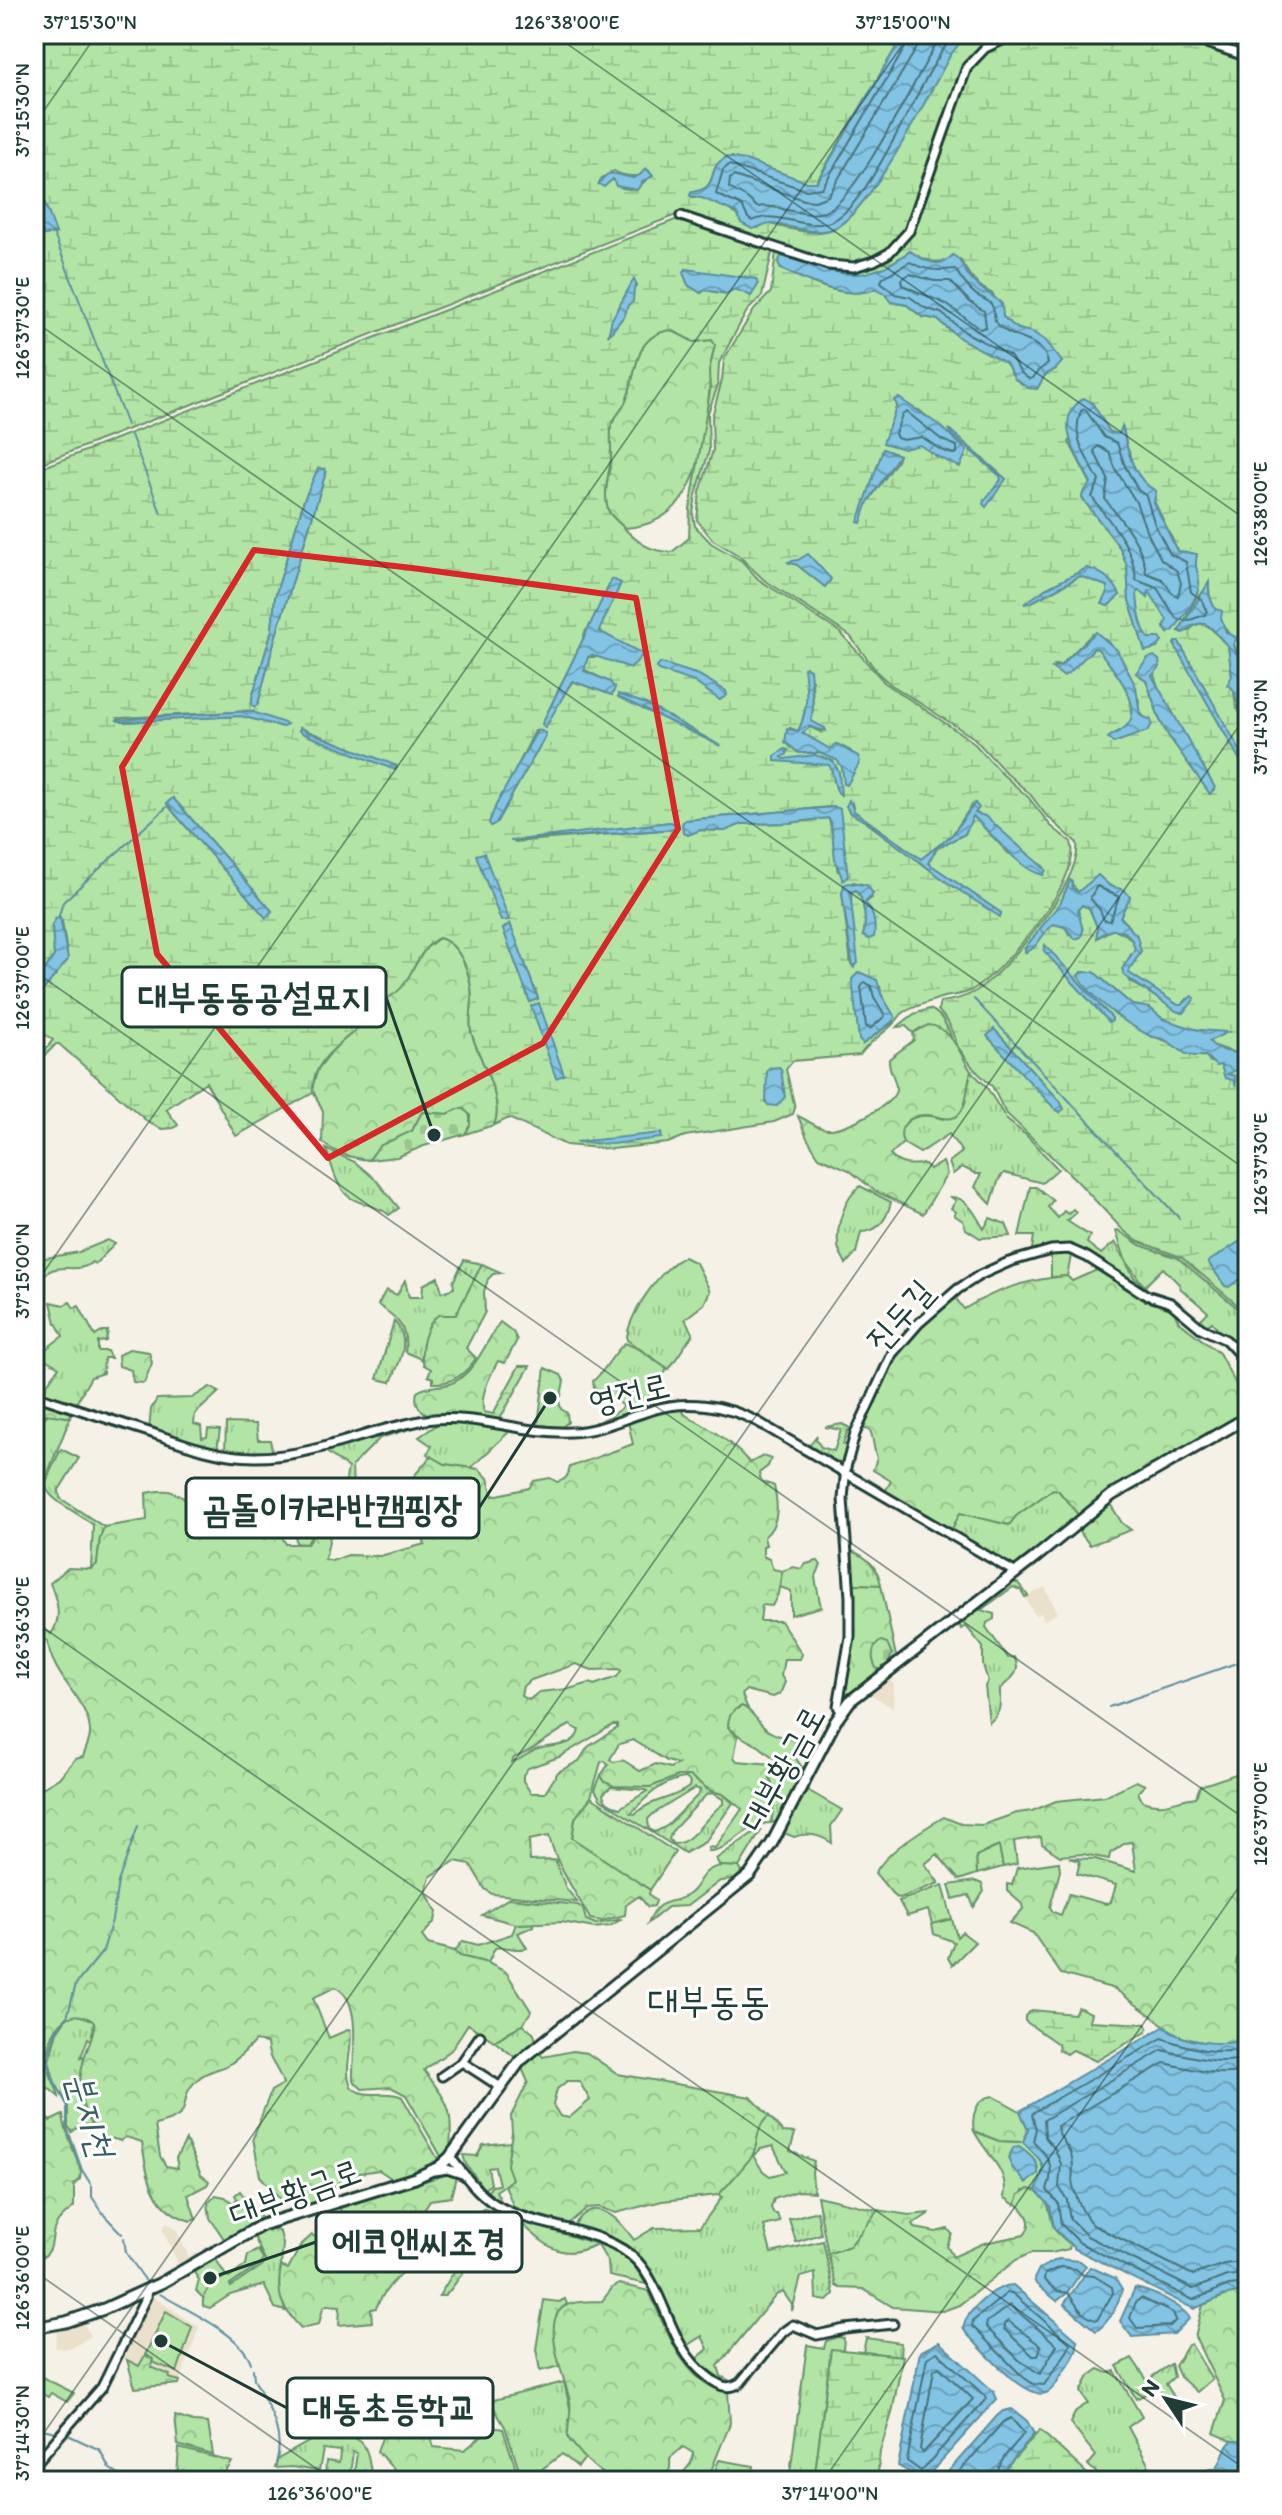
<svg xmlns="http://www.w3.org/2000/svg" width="1282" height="2515" viewBox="0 0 1282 2515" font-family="Itim,'Poor Story',sans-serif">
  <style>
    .built { fill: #ebe0cb }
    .grass { fill: url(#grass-tufts); stroke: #68916c; stroke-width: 2; fill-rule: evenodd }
    .forest { fill: url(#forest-crowns); stroke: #68916c; stroke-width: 2; fill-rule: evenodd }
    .wetland { fill: url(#wetland-marsh); stroke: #68916c; stroke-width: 2; fill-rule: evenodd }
    .cemetery { fill: url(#cemetery-stones); stroke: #68916c; stroke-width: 2 }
    .garden { fill: #b2e5a5; stroke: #68916c; stroke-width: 2 }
    .water { fill: url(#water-waves); stroke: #5b8e9e; stroke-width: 2 }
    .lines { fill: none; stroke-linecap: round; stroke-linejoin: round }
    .shore { stroke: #47737a; stroke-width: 2 }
    .stream { stroke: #5b8e9e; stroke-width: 2 }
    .minor-casing { stroke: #1f3d34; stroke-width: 13 }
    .major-casing { stroke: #1f3d34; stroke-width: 15 }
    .minor { stroke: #fff; stroke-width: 7 }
    .major { stroke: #fff; stroke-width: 9 }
    .marked { fill: none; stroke: #d62828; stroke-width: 6; stroke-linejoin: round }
    .ticks { fill: none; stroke: #1f3d34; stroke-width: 2; stroke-opacity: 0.45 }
    .labels { text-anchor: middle; stroke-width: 6; stroke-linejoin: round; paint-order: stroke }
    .street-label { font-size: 34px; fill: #1f3d34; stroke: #fff }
    .water-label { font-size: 36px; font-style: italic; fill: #385f60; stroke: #fff }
    .quarter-label { font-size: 38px; fill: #1f3d34; stroke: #fff }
    .leader { fill: none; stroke: #1f3d34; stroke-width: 3 }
    .callout-dot { fill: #1f3d34; stroke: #fff; stroke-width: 3 }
    .callout { fill: #fff; stroke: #1f3d34; stroke-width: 3 }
    .callout-label { font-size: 36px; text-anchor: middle; font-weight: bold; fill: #1f3d34 }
    .neatline { fill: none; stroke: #1f3d34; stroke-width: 3 }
    .ticks-label { font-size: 20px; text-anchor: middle; fill: #1f3d34 }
  </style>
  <defs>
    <pattern id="grass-tufts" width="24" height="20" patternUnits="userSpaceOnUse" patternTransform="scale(2)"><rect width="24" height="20" fill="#b2e5a5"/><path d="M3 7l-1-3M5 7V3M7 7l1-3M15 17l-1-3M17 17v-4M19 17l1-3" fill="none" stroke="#99c58f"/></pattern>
    <pattern id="forest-crowns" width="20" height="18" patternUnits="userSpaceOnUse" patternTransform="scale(2)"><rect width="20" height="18" fill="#b2e5a5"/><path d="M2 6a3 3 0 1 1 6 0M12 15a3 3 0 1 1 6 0" fill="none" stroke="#99c58f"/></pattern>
    <pattern id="wetland-marsh" width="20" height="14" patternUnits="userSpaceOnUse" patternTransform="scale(2)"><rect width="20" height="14" fill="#b2e5a5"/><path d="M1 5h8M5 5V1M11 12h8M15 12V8" fill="none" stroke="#99c58f"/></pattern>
    <pattern id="cemetery-stones" width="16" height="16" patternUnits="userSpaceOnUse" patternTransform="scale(2)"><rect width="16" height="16" fill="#b2e5a5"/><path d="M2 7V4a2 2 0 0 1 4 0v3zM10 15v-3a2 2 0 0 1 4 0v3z" fill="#99c58f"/></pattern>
    <pattern id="water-waves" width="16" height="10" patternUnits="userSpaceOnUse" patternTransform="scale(2)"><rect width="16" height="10" fill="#83c4e4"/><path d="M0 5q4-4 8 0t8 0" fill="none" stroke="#6ba0ba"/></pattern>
  </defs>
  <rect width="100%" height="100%" fill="#f6f1e7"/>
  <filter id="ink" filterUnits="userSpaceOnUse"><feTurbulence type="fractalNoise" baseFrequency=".0125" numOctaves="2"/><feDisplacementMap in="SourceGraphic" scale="16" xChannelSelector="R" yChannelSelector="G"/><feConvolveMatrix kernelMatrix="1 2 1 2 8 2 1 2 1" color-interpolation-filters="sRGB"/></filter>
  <g filter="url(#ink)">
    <g class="built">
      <polygon points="1045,1587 1058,1613 1044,1620 1041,1613 1035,1616 1025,1597"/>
      <polygon points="888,1677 894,1685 893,1708 867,1692"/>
      <polygon points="167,2222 176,2229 191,2261 180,2268 162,2229"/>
      <polygon points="152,2296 199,2327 179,2384 135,2388 127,2361 122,2358"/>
      <polygon points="83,2323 91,2336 75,2346 64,2349 55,2348 57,2330"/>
    </g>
    <g class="grass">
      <path d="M 929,1009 C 942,1013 948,1027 952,1039 L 949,1035 L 920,1028 L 913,1033 L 906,1026 L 897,1027 L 914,1014 Z"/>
      <path d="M 971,1071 L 986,1086 L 1007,1120 L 1026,1135 L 1058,1169 L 1042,1183 L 1004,1173 L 999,1179 L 991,1204 L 975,1187 L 981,1174 L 976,1174 L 962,1167 L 953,1174 L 949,1162 L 962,1152 L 949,1134 L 920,1153 L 903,1143 L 899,1134 C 906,1114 925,1113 943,1119 L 965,1103 Z"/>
      <path d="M 326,1149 L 355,1162 L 376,1180 L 399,1208 L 389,1215 C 378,1204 360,1206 348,1196 C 335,1185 332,1164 326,1149 Z"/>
      <path d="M 860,1186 L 891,1202 C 887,1219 879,1232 861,1232 L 856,1253 L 846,1264 C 844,1258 839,1253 838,1246 C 836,1224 845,1198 860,1186 Z"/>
      <polygon points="1030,1187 1036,1187 1053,1200 1048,1207 1058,1218 1064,1211 1068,1214 1073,1209 1076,1213 1067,1221 1090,1236 1087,1243 1101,1254 1115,1242 1134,1277 1156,1297 1077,1249 1035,1252 1032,1249 1034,1236 1019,1236"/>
      <path d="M 951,1197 C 968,1197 976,1216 984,1229 L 990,1218 L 1006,1224 L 1011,1236 L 980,1238 L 966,1229 L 963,1221 L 954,1215 L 956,1212 L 951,1208 L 956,1201 Z"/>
      <polygon points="1118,1230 1140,1245 1178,1258 1248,1317 1248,1370 1212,1322 1204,1328 1197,1323 1208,1312 1180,1288 1179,1284 1163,1268 1145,1286 1141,1282 1125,1259 1116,1231"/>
      <path d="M 108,1240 L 115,1244 L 95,1264 L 92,1262 C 74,1279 47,1250 34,1296 L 34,1260 L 79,1252 Z"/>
      <polygon points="1051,1251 1072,1251 1067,1276 1051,1277"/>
      <path d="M 684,1257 L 696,1263 L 710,1291 L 704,1304 L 685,1319 L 693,1334 L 669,1369 L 627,1340 C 626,1317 663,1265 684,1257 Z"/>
      <path d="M 464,1260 L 482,1264 L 456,1315 L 422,1353 L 421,1359 L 405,1352 C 408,1328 398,1318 378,1305 L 386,1290 L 397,1295 L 405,1280 L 409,1297 L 422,1297 L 423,1285 L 438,1277 L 442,1292 L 454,1288 L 453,1282 Z"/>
      <polygon points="51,1302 64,1305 70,1302 74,1308 79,1306 95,1336 103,1331 108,1331 106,1341 98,1342 98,1351 107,1351 111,1358 104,1358 103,1373 91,1377 75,1405 44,1395 47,1384 59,1367 38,1355 63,1336 56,1323"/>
      <path d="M 394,1321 C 412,1340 400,1361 391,1382 L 377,1379 Z"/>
      <path d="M 625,1343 L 639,1349 L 667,1369 L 643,1405 L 647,1409 L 604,1424 L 595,1423 L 611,1416 L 624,1406 L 594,1387 L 593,1381 C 604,1373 612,1354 625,1343 Z"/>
      <polygon points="210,1387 219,1392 195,1414 194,1424 201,1426 202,1438 207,1437 208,1429 220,1430 217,1450 149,1430 151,1409 157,1399 192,1398"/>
      <polygon points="49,1413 66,1417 71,1416 43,1485 36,1486 34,1429"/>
      <polygon points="441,1422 466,1422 511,1430 471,1468 445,1464 427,1454 432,1446 419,1437"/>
      <polygon points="226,1423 256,1424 258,1440 270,1440 273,1454 225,1452"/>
      <polygon points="842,1424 854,1430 848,1430 843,1444 850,1446 843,1468 808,1447 817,1435 816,1439 821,1447 834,1451 841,1430 825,1427"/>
      <polygon points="405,1427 410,1429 380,1438 352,1466 354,1514 334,1516 336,1510 320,1508 324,1491 339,1494 340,1490 344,1491 348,1468 325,1451"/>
      <path d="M 61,1449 L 79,1458 L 59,1490 L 60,1498 L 104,1527 L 100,1538 L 97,1564 L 91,1569 L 93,1525 C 83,1515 45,1499 46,1485 C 48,1473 56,1460 61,1449 Z"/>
      <polygon points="1053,1489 1058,1490 1080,1517 1018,1566 1010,1565 951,1531 959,1512 1009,1525 1016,1516"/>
      <polygon points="290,1510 296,1510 295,1529 314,1530 307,1544 296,1543 295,1530 279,1528 272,1521 290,1516"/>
      <path d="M 849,1550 C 867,1556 878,1567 881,1585 L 851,1584 Z"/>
      <polygon points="818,1561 821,1565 815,1578 821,1607 791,1615 791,1591 780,1587 782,1571 793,1567 802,1569 806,1564"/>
      <path d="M 1011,1582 L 1018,1583 L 1028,1596 L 1025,1597 L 1021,1590 L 1013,1587 L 981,1610 L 994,1614 L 994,1619 L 987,1623 L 986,1627 L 1008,1658 L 1014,1657 C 1023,1673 1010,1679 1000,1689 C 1000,1705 1002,1712 989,1723 L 985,1686 L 988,1681 L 983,1665 L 983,1647 L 966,1626 L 961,1629 L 958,1620 Z"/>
      <path d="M 742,1706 C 753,1711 757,1722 767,1730 C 778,1738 793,1737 804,1746 L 792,1753 L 802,1767 L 802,1778 C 786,1769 774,1758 760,1747 C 747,1739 703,1723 742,1706 Z"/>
      <polygon points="773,1764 800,1781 779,1821 771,1823 775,1796 770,1778"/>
      <path d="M 601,1775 L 605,1782 L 650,1787 L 678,1776 L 690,1776 L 710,1791 L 723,1794 L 733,1803 L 705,1842 L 685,1853 L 601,1800 L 595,1790 ZM 686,1778 L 690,1782 L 689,1787 C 672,1800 650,1799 635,1814 L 631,1813 C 646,1797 663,1780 686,1778 ZM 611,1787 L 645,1790 L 647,1791 L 620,1808 C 612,1806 604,1803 603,1794 ZM 695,1788 L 700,1790 L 699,1794 L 667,1826 L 655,1832 L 649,1829 L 648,1819 L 653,1814 ZM 712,1793 L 723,1799 L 723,1804 C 707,1814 692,1845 673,1844 L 669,1839 L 672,1831 L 706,1795 Z"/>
      <path d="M 804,1788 L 842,1810 L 831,1826 L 832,1843 C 820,1835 807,1832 794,1837 L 782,1832 Z"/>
      <polygon points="591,1797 675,1852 650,1890 572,1839 575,1818"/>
      <polygon points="756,1831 761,1831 739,1867 720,1866 716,1859"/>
      <polygon points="999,1846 1003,1867 977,1874 976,1857"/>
      <polygon points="952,1919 957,1937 962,1932 975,1942 952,1965 948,1958 954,1942 934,1934 932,1924"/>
      <path d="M 534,1923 L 534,1926 L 518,1933 L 527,1948 C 516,1952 507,1945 495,1948 L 488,1963 L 459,1956 L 455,1951 L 463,1941 L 478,1945 L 512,1934 L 516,1924 Z"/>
      <path d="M 73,2014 L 88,2018 L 94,2022 L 91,2041 L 88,2038 L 81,2057 L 85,2056 C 78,2083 79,2102 93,2126 L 82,2124 L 72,2132 L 68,2126 L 68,2104 L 55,2083 L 49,2061 L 57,2032 L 68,2016 Z"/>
      <path d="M 523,2025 L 533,2032 L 536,2040 L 516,2058 L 494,2041 C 504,2036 512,2028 523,2025 Z"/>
      <path d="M 769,2116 L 783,2132 L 795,2133 L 790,2151 L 814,2161 L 812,2173 L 814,2192 L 798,2191 L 774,2199 L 771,2208 L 774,2214 L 777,2214 L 780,2222 L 764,2226 L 771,2253 L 823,2241 L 834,2294 L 827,2301 L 816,2299 L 815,2273 L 801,2277 L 792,2311 L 792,2305 L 783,2292 L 776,2295 L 718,2366 L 721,2376 L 730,2381 L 724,2381 L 695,2360 L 708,2349 L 702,2336 L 686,2346 C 646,2277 665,2251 574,2226 C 594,2192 619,2219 634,2240 L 654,2228 L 700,2227 L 722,2197 L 718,2195 C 722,2192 749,2160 752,2156 C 759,2142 753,2128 769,2116 ZM 773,2146 L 786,2172 L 770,2176 L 763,2171 L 753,2156 L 761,2149 Z"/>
      <path d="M 974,2131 L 999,2141 L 1023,2142 L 1039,2158 L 1044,2169 L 1036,2190 L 1023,2191 L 1015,2205 L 1004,2197 C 1010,2171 985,2153 974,2131 Z"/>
      <polygon points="510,2142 512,2180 496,2191 502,2203 487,2192 492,2186 499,2185 495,2167 488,2168 491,2184 484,2189 466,2164 463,2155 477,2156 483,2145"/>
      <polygon points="817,2196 878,2210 850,2246 828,2254"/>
      <polygon points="817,2211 821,2234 796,2242 789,2219"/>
      <path d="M 517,2220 L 614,2249 L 631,2261 L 646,2284 L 609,2276 L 608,2262 L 597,2244 C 559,2264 545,2243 517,2220 Z"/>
      <path d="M 270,2227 L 280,2232 L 283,2244 L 279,2285 L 285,2311 L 275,2308 L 264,2285 L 230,2295 L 210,2308 L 203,2306 C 201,2290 214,2284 226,2276 L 229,2278 L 246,2265 L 248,2255 L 258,2250 L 263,2259 L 262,2263 L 230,2285 L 231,2287 L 266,2263 L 253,2234 Z"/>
      <path d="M 565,2299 L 567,2304 C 548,2316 555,2348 560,2366 L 540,2371 L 536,2349 L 544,2300 L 559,2302 Z"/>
      <polygon points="837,2337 844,2338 843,2350 831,2350 814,2481 789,2481 807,2345 824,2348 826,2341"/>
      <polygon points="866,2338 901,2343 900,2356 863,2352"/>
      <polygon points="1191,2344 1212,2379 1197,2392 1180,2377 1175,2366 1188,2345"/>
      <polygon points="1132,2358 1147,2380 1171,2364 1174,2377 1166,2384 1177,2402 1168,2407 1157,2388 1136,2399 1117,2366"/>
      <polygon points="1099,2369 1108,2373 1115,2371 1142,2417 1128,2427 1157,2481 1105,2481 1088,2465 1096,2456 1070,2423 1076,2411 1088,2403 1081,2392 1089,2376"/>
      <polygon points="34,2373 74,2393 67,2402 51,2393 48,2397 34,2389"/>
      <polygon points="564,2382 571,2412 568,2438 585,2458 578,2467 562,2454 541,2470 535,2481 523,2481 505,2427 490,2401"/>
      <path d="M 321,2435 C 364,2435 367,2438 372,2481 L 353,2481 L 357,2453 L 353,2452 L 349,2481 L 327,2481 L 325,2478 L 326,2461 L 339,2463 L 340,2451 L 323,2449 L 319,2471 L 291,2467 L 275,2468 L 278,2459 Z"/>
      <polygon points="179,2448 232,2462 220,2481 181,2481 177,2475"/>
    </g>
    <g class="forest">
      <path d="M 671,330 L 694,342 L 712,340 L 716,344 C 709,361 711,377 709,394 C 702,452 698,523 625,528 C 619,523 611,517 608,510 C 602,491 611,472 611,454 C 611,443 609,435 612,424 C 615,416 622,410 625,403 C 638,376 631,335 671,330 Z"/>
      <path d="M 439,938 C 462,944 472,978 472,1000 C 472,1010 469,1021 471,1031 C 477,1057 506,1099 494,1125 L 465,1134 L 470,1125 L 458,1109 L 448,1114 L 422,1112 L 412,1131 C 396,1140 379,1142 369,1160 C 352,1158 335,1154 322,1142 L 323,1112 L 312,1088 L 318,1069 L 336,1046 L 357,1029 L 370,1011 L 402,986 L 426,948 Z"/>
      <path d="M 928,1025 C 951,1026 960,1054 971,1071 C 966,1084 969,1105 958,1115 C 948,1123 938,1115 927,1115 C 910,1114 896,1127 903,1143 L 890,1155 C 899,1166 911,1165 925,1164 L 930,1169 L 943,1162 L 947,1174 L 923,1214 L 875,1191 L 849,1170 L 819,1157 L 807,1138 L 798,1116 C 808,1120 816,1128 827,1129 C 841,1131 894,1106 896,1090 C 897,1079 888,1071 889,1059 L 914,1040 L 913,1033 Z"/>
      <path d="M 482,1264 L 502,1273 L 493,1274 L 488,1279 L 484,1292 L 485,1312 L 466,1348 L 476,1358 C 466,1374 453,1384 433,1383 L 433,1378 L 428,1376 L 431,1369 L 424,1365 C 418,1351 426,1324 438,1315 L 456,1315 Z"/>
      <path d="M 1097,1266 L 1178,1310 L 1175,1314 L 1178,1321 L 1219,1353 L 1239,1390 L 1248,1385 L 1248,1414 L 1080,1517 L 1058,1490 L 1053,1489 L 1016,1516 L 1009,1525 L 960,1513 L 951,1531 L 867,1481 L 868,1479 L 886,1490 L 891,1481 L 873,1470 L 877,1458 C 873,1448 874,1440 870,1430 L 860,1428 L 887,1366 L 913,1332 L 954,1296 L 964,1309 C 996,1289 1029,1279 1067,1276 L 1072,1281 L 1095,1271 Z"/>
      <path d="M 500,1322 L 513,1332 L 517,1340 L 505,1363 L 498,1361 C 490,1376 479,1396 484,1412 L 493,1414 L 519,1366 L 530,1366 L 498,1422 C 475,1420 408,1427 417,1392 C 429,1384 442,1388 454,1382 C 477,1370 487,1339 500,1322 Z"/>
      <polygon points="129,1349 149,1352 152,1363 144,1383 133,1382 131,1370 119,1366 118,1355"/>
      <polygon points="545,1368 561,1375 564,1381 561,1396 558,1397 561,1409 567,1413 568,1422 562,1427 538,1425"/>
      <polygon points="34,1397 71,1409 71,1416 67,1417 46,1414 34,1429"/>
      <path d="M 680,1408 C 685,1418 696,1420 705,1426 C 722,1436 737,1448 750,1463 L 763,1456 L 771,1459 L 768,1466 L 759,1473 C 761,1484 765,1482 774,1486 C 778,1504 780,1524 764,1537 L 766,1545 L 763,1546 L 763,1556 L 769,1559 L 773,1569 L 782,1571 L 778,1594 L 772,1606 L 762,1605 L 760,1621 L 781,1621 L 802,1654 L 800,1659 L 784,1659 L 781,1676 L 785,1682 L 780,1694 L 773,1697 L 746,1690 L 742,1695 L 748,1709 L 742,1706 C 732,1710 728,1716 728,1727 L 738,1737 L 734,1757 L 737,1761 L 773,1764 L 770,1778 L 775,1796 L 771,1823 C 744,1823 729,1853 708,1851 L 709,1847 L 715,1848 L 742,1809 L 723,1794 L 711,1791 L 690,1776 L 678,1776 L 650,1787 L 614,1786 L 605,1782 L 601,1775 L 608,1765 L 605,1761 L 601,1762 L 591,1797 L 575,1818 L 572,1838 L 650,1890 L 649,1894 L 656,1901 L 654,1906 L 648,1907 L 639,1896 L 626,1905 L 625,1915 L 602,1921 L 590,1919 C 575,1891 557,1867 549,1836 L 529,1840 L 530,1861 L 555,1860 L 566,1888 L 577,1902 L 492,1894 L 485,1889 L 470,1864 L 455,1861 L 430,1877 L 426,1892 L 437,1912 L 435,1921 L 422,1936 L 428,1944 L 455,1951 L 460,1956 L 488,1963 L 506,1972 L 531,2011 L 523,2025 C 512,2028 504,2036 494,2041 L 468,2024 L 451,2050 L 424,2070 C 449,2105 453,2106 450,2150 L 442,2158 L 406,2095 L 391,2087 L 362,2089 L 353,2080 C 352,2055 363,1999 335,1987 L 313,1998 L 329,2038 L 350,2029 C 354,2049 342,2069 352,2088 C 368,2100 386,2089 402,2097 L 439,2161 L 418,2173 L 394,2180 L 379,2170 L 353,2174 L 317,2197 L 318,2203 L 304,2206 L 299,2198 L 283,2202 L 260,2176 L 253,2138 L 271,2091 L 283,2084 C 278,2066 268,2062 267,2043 L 255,2041 C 247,2049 237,2061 226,2066 C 217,2070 206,2071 198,2079 C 172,2102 202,2114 155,2125 L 160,2156 L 166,2166 L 178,2168 L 176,2158 L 186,2140 L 201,2175 L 209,2181 L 207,2185 L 188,2195 L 196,2219 L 191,2221 C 152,2210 147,2177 142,2142 L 126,2137 L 120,2141 C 114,2138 106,2139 102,2136 C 80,2116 76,2088 84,2059 C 87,2047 95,2036 94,2022 C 67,2001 47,2035 47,2060 C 47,2074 57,2085 59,2097 L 51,2090 L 39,2085 L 39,2105 L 50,2121 L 63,2115 L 65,2126 L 81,2172 L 80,2179 L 74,2185 L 74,2207 C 67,2213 59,2218 55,2227 C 50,2238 55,2249 43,2257 L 34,2247 L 34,1793 L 59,1778 L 75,1759 L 83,1757 C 85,1750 91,1739 90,1732 C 89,1700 50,1675 48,1641 L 34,1635 L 34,1622 L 51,1634 C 63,1617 57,1601 50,1583 L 68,1568 L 91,1569 L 97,1564 L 100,1538 L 104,1527 L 147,1520 L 146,1493 C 166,1490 169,1488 186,1500 L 212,1498 L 229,1492 L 250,1505 L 260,1499 L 286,1544 L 307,1544 L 310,1541 L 320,1508 L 336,1510 L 325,1559 L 332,1561 L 348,1555 L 380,1556 L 425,1544 L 420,1529 L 440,1512 L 430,1501 L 432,1491 L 424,1488 L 414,1476 L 431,1456 L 445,1464 L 479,1469 L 488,1478 L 493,1496 L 529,1488 L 534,1481 L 550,1478 L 557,1482 C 566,1480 568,1476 570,1467 L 633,1444 L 628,1422 L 658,1411 ZM 576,1664 L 592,1670 L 619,1669 L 621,1671 L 617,1677 L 594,1685 L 590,1683 L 569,1689 L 539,1692 L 529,1700 L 521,1696 L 523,1686 L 531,1680 ZM 570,1725 L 579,1730 C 575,1749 550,1744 535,1750 C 527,1754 521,1760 512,1762 L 514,1758 C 536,1750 550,1735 570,1725 ZM 613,1725 L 617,1725 L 617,1728 L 588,1747 L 579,1761 L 558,1772 L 545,1793 L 531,1793 L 523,1781 L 523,1775 L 528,1768 L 559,1757 ZM 633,1740 L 667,1761 L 678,1764 L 670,1768 L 656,1764 L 640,1771 L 623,1760 L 613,1762 L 610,1759 L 619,1744 Z"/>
      <polygon points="1109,1502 1122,1523 1131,1530 1090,1545 1076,1528"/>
      <polygon points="853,1584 881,1585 897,1661 851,1695 843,1693 853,1646"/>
      <path d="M 1248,1770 L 1248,1959 L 1237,1958 L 1236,1964 L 1248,1970 L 1248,2038 C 1228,2047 1180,2044 1165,2026 L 1115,1989 L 1061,1974 L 1033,1933 L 1010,1923 L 1023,1909 L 1022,1904 L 1007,1891 L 1007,1884 L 1012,1885 L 1017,1868 L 1059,1862 L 1060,1871 L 1050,1907 L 1053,1912 L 1061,1915 L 1069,1894 L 1106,1904 L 1111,1902 L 1116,1885 L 1077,1874 L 1080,1861 L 1070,1858 L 1095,1859 L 1136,1871 L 1132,1842 L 1125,1843 L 1110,1854 L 1109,1859 L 1083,1854 L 1060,1856 L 1042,1844 L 1041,1837 L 1014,1841 L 1017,1864 L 1003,1867 L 999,1846 L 976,1856 L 977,1874 L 959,1880 L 937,1854 L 925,1864 L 939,1883 L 900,1898 L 895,1897 L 875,1873 C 888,1850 921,1830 944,1817 L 961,1824 L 982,1825 L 1017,1813 L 1032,1811 L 1056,1801 L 1105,1796 L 1136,1781 L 1145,1785 L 1138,1792 L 1142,1801 C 1167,1809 1172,1800 1196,1797 L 1200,1786 Z"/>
      <path d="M 720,1866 L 739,1867 L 742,1872 L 734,1880 L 720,1881 L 687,1906 L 668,1907 L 648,1923 C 659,1896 669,1906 687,1895 C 702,1886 697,1871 720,1866 Z"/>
      <polygon points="975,1881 982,1884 984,1891 974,1907 969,1895 953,1899 949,1885"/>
      <polygon points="943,1885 952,1919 932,1924 928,1910 907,1916 899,1901"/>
      <polygon points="509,1898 578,1905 583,1909 586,1920 596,1924 622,1919 610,1926 594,1928 562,1922 516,1924 482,1915"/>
      <path d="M 573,2051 L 587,2053 L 618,2074 L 751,2097 L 769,2116 C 754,2128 760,2142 752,2156 C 749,2160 722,2192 718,2195 L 662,2201 L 616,2213 L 599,2207 L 587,2208 L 568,2224 L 514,2208 L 505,2185 L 512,2179 L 507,2165 L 512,2132 L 511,2116 L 528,2082 L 522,2068 L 539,2052 L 543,2057 ZM 567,2081 L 579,2081 L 590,2100 L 569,2118 L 560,2116 L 553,2105 L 557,2089 Z"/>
      <path d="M 993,2096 L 1020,2111 L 1028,2129 L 1023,2142 L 999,2141 L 974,2131 C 971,2116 976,2098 993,2096 Z"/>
      <path d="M 449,2174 L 456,2176 L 451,2197 L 430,2200 L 420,2216 L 450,2218 L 445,2256 L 424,2254 C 405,2268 385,2287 376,2308 L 371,2309 L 372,2322 L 339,2325 L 340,2306 L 327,2305 L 323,2308 L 319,2324 L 301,2328 C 281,2307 276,2296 281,2266 L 288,2269 L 301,2245 L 312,2235 L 330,2246 L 345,2223 L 339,2206 Z"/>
      <path d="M 1028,2189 C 1054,2192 1047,2217 1055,2230 C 1059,2235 1065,2240 1070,2244 L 1069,2249 L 1051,2253 L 1031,2253 L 1016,2260 L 959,2305 L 943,2311 L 893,2307 L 863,2289 L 840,2288 L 836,2286 L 828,2254 L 850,2246 L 878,2210 L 909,2215 L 930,2213 L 913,2224 L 915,2228 L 936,2232 L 948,2229 L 952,2234 L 947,2246 L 953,2257 L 984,2243 L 1024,2235 C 1035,2222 1026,2212 1016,2203 L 1019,2195 Z"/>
      <path d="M 484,2208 L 505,2221 C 513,2247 490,2249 474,2261 C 463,2269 455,2286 445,2296 L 439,2296 L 466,2252 L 467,2243 L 483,2233 L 479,2212 Z"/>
      <path d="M 619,2284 L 649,2291 C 664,2325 684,2386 728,2392 L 730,2423 L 707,2481 L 687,2481 L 683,2473 L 691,2463 L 693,2453 L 683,2447 L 670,2458 C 670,2462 671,2467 669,2471 C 663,2487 615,2482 604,2474 C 589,2465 579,2451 568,2438 C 567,2425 572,2413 570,2401 C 565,2379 543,2328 560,2310 C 569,2300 589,2302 602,2301 L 613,2287 Z"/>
      <polygon points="1248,2291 1248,2442 1232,2441 1214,2433 1225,2400 1195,2337 1203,2305 1231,2293"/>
      <polygon points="145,2355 153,2359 151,2367 170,2375 169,2378 180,2381 179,2384 135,2388 127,2360 139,2366"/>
      <path d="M 411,2402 L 417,2404 L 410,2431 L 432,2439 L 433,2447 L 464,2450 C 478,2443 486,2423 503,2429 L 520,2481 L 398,2481 L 397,2473 L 377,2451 L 388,2422 L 399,2423 L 408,2403 Z"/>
      <polygon points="175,2416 193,2422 208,2423 213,2455 178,2445"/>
    </g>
    <g class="wetland">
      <path d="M 34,34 L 904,34 L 816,182 L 807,182 L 732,157 L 716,166 C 709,183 712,190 691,192 L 692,197 C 720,198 737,217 758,228 L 766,223 C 787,228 812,237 833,229 C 871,214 932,82 958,42 L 967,34 L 1006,34 L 979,49 L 962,70 L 908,228 C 886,258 867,265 831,263 L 681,213 L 34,466 L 34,211 L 44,235 L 55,233 L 34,174 ZM 614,171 C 628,179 635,174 648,178 L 636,190 L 622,188 L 613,179 L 599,184 L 602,178 Z"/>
      <path d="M 1023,34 L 1173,34 L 1248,61 L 1248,662 L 1240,661 C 1237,653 1235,643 1230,636 C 1222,623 1208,604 1209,587 L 1197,597 L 1179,631 L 1189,631 C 1205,612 1215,635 1228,646 L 1236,707 L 1241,714 L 1248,716 L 1248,766 L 1179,642 L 1174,644 L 1248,774 L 1248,1052 L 1236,1053 L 1212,1045 L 1209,1040 L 1224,1033 C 1205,1031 1185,1029 1167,1020 C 1154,1015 1149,1005 1132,1005 L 1094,972 L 1081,972 L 1078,976 L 1115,1015 L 1160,1039 C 1180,1043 1179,1058 1206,1056 L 1210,1062 L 1221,1065 L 1225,1078 L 1235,1076 L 1226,1073 L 1248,1065 L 1248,1249 L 1245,1238 L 1248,1314 L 1181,1257 L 1137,1241 L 1122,1229 L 1077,1181 L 1005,1112 L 992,1086 L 974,1069 L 958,1047 L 948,1022 L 938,1010 L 940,1002 C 953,1000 965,998 976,991 C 1007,970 1083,881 1077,843 L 1046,815 L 1029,793 L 1006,773 L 974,738 L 890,684 L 878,673 L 850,636 L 763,579 L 738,555 L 713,540 L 697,520 L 700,492 L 713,450 L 712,417 L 722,380 L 724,359 L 754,310 L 771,292 L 776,252 C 793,253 812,263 830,267 C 869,276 904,250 919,215 L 967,72 C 982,51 998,42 1023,34 ZM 910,251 C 928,264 939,263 960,259 C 968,275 976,286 993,294 C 996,301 998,312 1004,318 C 1023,341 1052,323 1056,369 L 1045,375 L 1037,389 L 1015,379 L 1006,363 L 949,330 L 938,320 L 921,316 L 907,305 L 891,302 L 884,293 L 875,288 C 846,302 808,281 781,269 L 801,261 L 847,275 L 866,274 L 887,266 ZM 1092,403 L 1110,432 L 1119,434 L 1123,428 C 1127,450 1133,480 1156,491 L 1154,501 L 1178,551 L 1196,554 L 1194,568 L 1168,633 L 1164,627 L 1167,620 L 1149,589 L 1136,592 C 1138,609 1139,623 1148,638 L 1159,638 L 1145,650 L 1129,600 L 1127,566 L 1120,548 L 1082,498 L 1083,493 L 1091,484 L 1069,442 ZM 897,405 L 919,410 L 964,448 L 960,466 L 938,457 L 920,445 L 884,443 ZM 883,450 L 899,455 L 897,461 L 868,502 ZM 1087,568 L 1120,595 L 1104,599 L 1107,594 L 1107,586 L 1080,576 L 1030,603 L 1045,589 ZM 1092,634 L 1139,700 L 1138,708 L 1144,718 L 1108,738 C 1115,732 1124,731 1129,723 C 1143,701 1110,665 1098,649 L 1094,648 L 1069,673 L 1063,675 L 1054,665 L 1061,665 ZM 1148,658 L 1159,689 L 1215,788 L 1210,793 L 1168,735 L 1160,720 L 1146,680 L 1136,673 ZM 1070,881 L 1078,892 L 1084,889 L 1130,896 L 1120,916 L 1130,927 L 1138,956 L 1129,970 L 1129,973 L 1178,1005 L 1182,1005 L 1188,998 L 1181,1013 L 1130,981 L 1125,964 L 1135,949 C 1133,937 1124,932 1113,929 L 1097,938 L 1097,927 L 1089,908 L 1081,905 L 1078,910 L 1079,919 L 1069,934 L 1065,927 L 1054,924 L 1025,948 L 1061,902 ZM 994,1029 L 1060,1101 L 1060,1112 L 988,1036 Z"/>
      <polygon points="1189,34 1248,34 1248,52 1243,52"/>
      <path d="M 680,218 L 773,249 L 762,296 L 747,311 L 719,363 L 718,385 L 708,413 L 709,451 L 696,495 L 693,514 L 695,526 L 711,543 L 742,561 L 758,579 L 841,633 L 885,683 L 972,741 L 1000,772 L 1028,797 L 1051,826 L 1071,842 C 1084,878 1003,972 972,990 C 961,996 949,995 937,999 C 927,1003 912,1007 903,1013 C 899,1016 899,1019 895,1022 C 883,1035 870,1040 860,1055 L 793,1061 L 786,1069 L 795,1108 L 793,1114 L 774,1122 L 685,1136 L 668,1143 L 611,1149 L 566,1145 L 509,1118 L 494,1125 C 506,1099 477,1057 471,1031 C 469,1021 472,1010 472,1000 C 472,978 462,944 439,938 C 421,946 414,971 402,987 C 395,996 385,998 377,1005 C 369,1012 365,1022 357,1029 C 338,1045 310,1064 313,1093 L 236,1136 L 206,1082 L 166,1109 L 178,1125 L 174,1128 L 162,1129 L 149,1123 L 59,1044 L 56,1044 L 34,1067 L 34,1063 L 53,1040 L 40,1031 L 34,1039 L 39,999 L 34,995 L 34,471 ZM 686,269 L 738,278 L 745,277 L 741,290 L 735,289 L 720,293 L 705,290 L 701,293 L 688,285 ZM 671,330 L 694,342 L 712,340 L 715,345 L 709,371 L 710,391 L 690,509 L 689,538 L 672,552 C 651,552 638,543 624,528 C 619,522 611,517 608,510 C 603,494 608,476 611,460 C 612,448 609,437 612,424 C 615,416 622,410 625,403 C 638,376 631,335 671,330 ZM 326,472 L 274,642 L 258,704 L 252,698 L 272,630 L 275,597 L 304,500 L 308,491 ZM 618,589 L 600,628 L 602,634 L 599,657 L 588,657 L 583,669 L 611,683 L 612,695 L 573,681 L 542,724 L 582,642 L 585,632 ZM 812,679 L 813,707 L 811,721 L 823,733 L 810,727 L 802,733 L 830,749 L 837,744 L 851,751 L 845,784 L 842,767 L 837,760 L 820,753 L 799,753 L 789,745 L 790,728 L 798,731 L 801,726 ZM 250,711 L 283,727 L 241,716 L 123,722 L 118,718 ZM 300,728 L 396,766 L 396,769 L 304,734 L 299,730 ZM 535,731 L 545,733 L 545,737 L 496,823 L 515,771 ZM 173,798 L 272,911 L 266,917 L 175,814 L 167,804 ZM 852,803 L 854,811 L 921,859 L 952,835 L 972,805 L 975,813 C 1000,829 1022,849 1045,868 L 1008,853 L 973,816 L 965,834 L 937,848 L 928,863 L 1001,913 L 1000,916 L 948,883 L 866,822 L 849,812 ZM 829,807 L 840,809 L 838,872 C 834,856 834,830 828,818 L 789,823 L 742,824 L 724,831 L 700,830 L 688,835 L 682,824 L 686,820 ZM 670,822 L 676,824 L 675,829 L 513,842 ZM 853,882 L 867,885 L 872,898 L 865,903 L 870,908 L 874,922 L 863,936 C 867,922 864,906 859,892 L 852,890 C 850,895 853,955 854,967 L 851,964 L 842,893 ZM 62,921 L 68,959 L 44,989 L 36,983 L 54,956 L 52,925 ZM 510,924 L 538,998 L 530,1002 L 503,929 ZM 880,986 L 881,993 L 893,1022 L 863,1044 Z"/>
      <polygon points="1078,2007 1091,2013 1089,2021 1146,2024 1148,2027 1146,2032 1096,2061 1073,2050 1067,2054 1059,2050 1058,2044 1025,2021 1025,2016 1032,2010 1074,2014"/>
      <polygon points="831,2349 903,2356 892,2413 880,2451 878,2472 896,2481 814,2481"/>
      <polygon points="1040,2430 1095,2481 1007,2481 1007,2467"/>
      <polygon points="719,2460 754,2466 752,2481 711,2481"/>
    </g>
    <g class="cemetery">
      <polygon points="458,1109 464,1109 470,1115 470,1125 465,1134 424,1146 397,1157 369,1160 379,1146 412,1131 422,1112 448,1114"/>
      <path d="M 881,1641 L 887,1643 L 892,1654 L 888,1665 L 880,1670 L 876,1668 C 871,1659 871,1647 881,1641 Z"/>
    </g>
    <g class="garden">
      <polygon points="240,2191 262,2219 224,2239 210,2218 208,2203 216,2195 225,2197 233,2203 237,2199 235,2195"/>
      <polygon points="214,2256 226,2276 211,2285 203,2298 196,2291 199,2280 192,2269"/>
      <polygon points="166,2311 192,2327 177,2372 152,2362 153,2359 145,2355"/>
    </g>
    <g class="water">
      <path d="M 904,34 L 967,34 L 951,54 C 930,91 867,221 829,230 C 807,235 790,224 769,224 C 762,224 759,228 752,229 L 741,223 L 737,213 L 702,198 L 690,196 L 691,192 C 723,189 703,168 727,157 L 745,160 L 807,182 L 817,182 Z"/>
      <path d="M 646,168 L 653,176 L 643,181 L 637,190 L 616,186 L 613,179 L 604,187 L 599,184 C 609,166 617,176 633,178 L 640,175 Z"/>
      <polygon points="34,174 56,233 44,235 34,211"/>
      <path d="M 910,251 C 924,261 939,270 953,255 C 963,261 963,269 970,278 C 979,289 992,294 1002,304 L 1003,317 L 1018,329 L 1032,332 L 1046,341 L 1062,362 L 1056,369 L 1045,375 L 1037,389 L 1028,388 L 1015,379 L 1006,363 L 961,339 L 938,320 L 921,316 L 907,305 L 891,302 L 884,293 L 875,289 C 845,301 809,281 781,269 L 778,263 L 781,256 C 836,271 859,290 910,251 Z"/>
      <polygon points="686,269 756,279 758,285 751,296 735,289 726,294 705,290 701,293 688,285 683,273"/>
      <polygon points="634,279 637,285 634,288 633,302 628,305 625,315 608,336 612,319"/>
      <polygon points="899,398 942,427 967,451 960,467 938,457 920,445 904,449 883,443 897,405 894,400"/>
      <path d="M 1084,398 L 1092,403 L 1110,432 L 1119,434 L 1122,426 C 1127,449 1133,480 1156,491 L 1154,502 L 1177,551 L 1197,554 C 1194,570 1198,568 1199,581 C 1201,596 1182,617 1174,630 L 1168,633 L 1164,628 L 1167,620 L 1149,591 L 1148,598 L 1139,590 L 1137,592 C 1138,609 1139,623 1148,638 L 1159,638 L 1162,642 L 1157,648 L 1145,651 L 1129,600 L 1127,566 L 1120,548 L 1082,498 L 1083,493 L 1091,483 C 1079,458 1050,420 1084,398 Z"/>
      <polygon points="949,429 1006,479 986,507 983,504 984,501 1001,480 1000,476 951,434"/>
      <polygon points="883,449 899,455 868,502 861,523 858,522"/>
      <polygon points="318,468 325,469 326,472 274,642 258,704 255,707 252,705 252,698 272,630 275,597 304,500"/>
      <polygon points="808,554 831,579 825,587 797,565 787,562 798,560"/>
      <path d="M 1087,568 C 1102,572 1114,581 1120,595 L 1108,606 L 1102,604 L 1107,594 L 1107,586 L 1080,576 L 1030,603 L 1024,604 L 1045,589 Z"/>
      <polygon points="612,579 621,583 599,631 643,654 631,668 592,655 588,657 584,671 610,682 615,688 612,695 572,681 545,728 542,724"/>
      <path d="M 1209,582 L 1209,595 L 1215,609 L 1222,611 L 1221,618 L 1226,632 L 1237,638 L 1233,645 L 1240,661 L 1248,662 L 1248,716 L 1241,715 C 1235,704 1239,690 1227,685 L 1232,676 L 1228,646 C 1218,638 1210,618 1195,625 C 1191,627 1188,631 1183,633 L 1179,631 Z"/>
      <path d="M 1096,632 L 1117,650 L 1127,669 L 1136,687 L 1140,715 L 1151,720 L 1152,724 L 1148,731 L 1113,743 L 1108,738 C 1115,733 1124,731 1129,723 C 1143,701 1110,666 1098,649 L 1094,648 L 1069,673 L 1063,676 L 1052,668 L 1061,665 Z"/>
      <polygon points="1175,642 1179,642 1246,761 1248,774 1176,648"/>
      <polygon points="1154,656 1159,660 1160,667 1152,676 1215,788 1210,794 1168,735 1160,720 1146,680 1136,673 1148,658"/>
      <polygon points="661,663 699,675 726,691 727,695 720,700 694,682 658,670 656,668"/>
      <path d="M 806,667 L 810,669 L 813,707 L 811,721 L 825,728 L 826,731 L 810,727 L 802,733 L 830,749 L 836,744 L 858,756 L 860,762 L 847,785 L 844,784 L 842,767 L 837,760 L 820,753 L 799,753 L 785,742 L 787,729 L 798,731 C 809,709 807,691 804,668 Z"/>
      <polygon points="618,694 646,704 721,746 618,697"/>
      <polygon points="250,711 287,724 283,727 241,716 123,722 116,720"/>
      <polygon points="299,728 397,766 395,770 304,734 299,731"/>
      <polygon points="538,729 545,733 545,737 496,823 491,826 489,823 496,805"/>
      <path d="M 785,749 L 788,750 L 787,754 L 782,757 L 784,759 L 815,755 L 833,761 L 839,772 L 841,795 C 833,791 835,774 829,765 L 775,761 L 775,756 Z"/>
      <polygon points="173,798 272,911 266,918 175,814 167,803"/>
      <path d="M 849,800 L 854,811 L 921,859 L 952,835 L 975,803 L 979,808 L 975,813 L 985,816 L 1046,870 L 1043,875 C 1020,870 991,833 973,816 L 965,834 L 937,848 L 928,863 L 1001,913 L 1000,917 L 948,883 L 866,822 L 849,812 L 846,806 Z"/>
      <polygon points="835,807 840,809 848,876 843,881 835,859 831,822 828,818 789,823 742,824 725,831 700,830 688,835 683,833 682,824 685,820"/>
      <polygon points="670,822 676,824 675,829 510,841"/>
      <polygon points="484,853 509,920 501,921 476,855"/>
      <path d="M 1098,875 L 1110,886 L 1125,890 L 1130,897 L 1120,917 L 1137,936 L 1141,951 L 1129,970 L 1129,973 L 1178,1005 L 1182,1005 L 1192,996 L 1195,998 L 1184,1013 L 1176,1011 L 1125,976 L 1122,969 L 1135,949 C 1130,927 1112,925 1097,938 L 1097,927 L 1089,907 L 1082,905 L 1078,910 L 1083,931 L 1081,937 L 1075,939 L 1065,927 L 1054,924 C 1042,931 1038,950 1025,952 L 1025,948 L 1061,902 L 1070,880 L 1072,881 L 1072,888 L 1078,892 Z"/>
      <path d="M 848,883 L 867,885 L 873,894 L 865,903 C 874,912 876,924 874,937 L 869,939 L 863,936 C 867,922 865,901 856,890 L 850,892 L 858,963 L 853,967 L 842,893 L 844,885 Z"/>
      <polygon points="60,917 68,960 44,989 37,992 36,983 54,956 52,925 56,918"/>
      <polygon points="510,923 538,999 530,1002 503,929"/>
      <polygon points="1045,945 1112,1018 1112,1021 1109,1022 1044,951"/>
      <polygon points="859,972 877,980 881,994 895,1017 893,1021 863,1044 859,1040 852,979"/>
      <path d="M 1081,972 L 1094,972 L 1132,1005 L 1150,1008 L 1163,1019 L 1198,1030 L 1228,1032 L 1209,1041 C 1217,1052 1235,1054 1248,1052 L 1248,1065 L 1227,1074 L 1235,1076 L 1236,1086 L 1233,1080 L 1225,1078 L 1221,1065 L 1216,1066 L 1206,1056 C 1181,1057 1186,1052 1167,1041 C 1163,1038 1155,1038 1150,1036 C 1123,1022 1096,1002 1078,976 Z"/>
      <polygon points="539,1003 564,1075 556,1078 531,1006"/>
      <polygon points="994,1029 1060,1101 1064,1109 1060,1112 1055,1109 987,1036"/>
      <polygon points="779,1067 781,1069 785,1097 777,1106 768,1105 766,1102 767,1071 769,1068"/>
      <polygon points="661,1133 662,1138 612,1144 576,1142"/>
      <polygon points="1245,1238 1248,1273 1229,1287 1225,1286 1208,1262"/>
      <path d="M 1165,2026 C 1180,2044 1228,2047 1248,2038 L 1248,2291 L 1223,2296 L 1194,2309 L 1075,2249 L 1054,2228 L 1050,2206 L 1036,2190 C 1049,2163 1042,2162 1023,2142 L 1028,2129 L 1020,2111 Z"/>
      <path d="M 1019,2146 C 1029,2153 1040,2161 1038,2174 L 1026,2183 L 1012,2167 L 1008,2158 L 1014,2147 Z"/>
      <polygon points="1058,2259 1080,2261 1086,2266 1066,2294 1057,2301 1036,2284 1034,2279 1039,2269"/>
      <path d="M 1090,2267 L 1115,2278 L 1122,2289 C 1119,2303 1109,2323 1096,2331 L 1064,2304 Z"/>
      <path d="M 1013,2285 L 1077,2340 C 1079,2353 1069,2363 1062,2374 C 1058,2380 1054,2390 1046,2393 C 1025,2400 980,2347 966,2333 L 963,2327 C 967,2310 996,2285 1013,2285 Z"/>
      <path d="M 1135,2288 C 1153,2292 1179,2303 1190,2318 L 1174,2334 L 1132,2337 L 1120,2321 Z"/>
      <polygon points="939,2342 994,2392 997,2399 924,2480 898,2466 920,2352"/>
      <polygon points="1012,2409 1027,2421 1034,2434 1007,2467 1007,2481 940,2481 997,2416 1003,2411"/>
      <path d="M 1232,2441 L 1248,2442 L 1248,2481 L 1179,2481 L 1197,2472 L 1216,2468 C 1224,2460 1222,2448 1232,2441 Z"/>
    </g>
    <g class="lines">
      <g class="shore">
        <path d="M 910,34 L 909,41 L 822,188 L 806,190 L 729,165 L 723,170 L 716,194 L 742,206 L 748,218 L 752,221 C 779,209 802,231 830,222 C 872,207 921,71 955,34"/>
        <path d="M 920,34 L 918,46 L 828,196 L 815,201 L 804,200 L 734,176 L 730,179 L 729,188 L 747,198 L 757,207 C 779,203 801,219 824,212 C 856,204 921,67 942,34"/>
        <path d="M 910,262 C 926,271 938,271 955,269 C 961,279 966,286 975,294 C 980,298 987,299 991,304 C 996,310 992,316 996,322 C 1010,343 1044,335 1048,364 L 1039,370 L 1033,378 L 1029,379 L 1021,373 L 1010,356 L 965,332 L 941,313 L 925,308 L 910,297 L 895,294 L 881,282 L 883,277 Z"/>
        <polygon points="910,274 934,281 950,281 970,302 984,311 986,327 980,329 946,304 902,285 901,279"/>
        <path d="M 1085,409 L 1104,437 L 1117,443 L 1125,466 L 1138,490 L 1146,496 L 1155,525 L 1170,554 L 1186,562 L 1191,592 L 1202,600 L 1207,611 L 1205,615 L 1186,621 L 1176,618 L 1157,588 L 1136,580 C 1133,544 1112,526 1092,497 L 1099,481 C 1087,456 1070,439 1081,411 Z"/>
        <polygon points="907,412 942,440 957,446 957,453 954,454 941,450 922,437 903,440 897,438 895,434 902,415"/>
        <path d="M 1098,446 L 1109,452 L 1116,470 L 1136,502 L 1146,530 L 1161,559 L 1177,571 L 1181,583 L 1178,596 L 1174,595 L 1162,579 L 1146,573 C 1143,543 1122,522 1105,499 L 1108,479 L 1094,451 Z"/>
        <polygon points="1097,886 1119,897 1110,921 1104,920 1100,910 1090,898"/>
        <polygon points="865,982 871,986 874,997 885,1016 870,1029 866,1026 861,987"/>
        <path d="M 1248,2047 C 1220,2057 1189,2048 1162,2038 L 1034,2112 L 1032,2115 L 1036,2129 L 1033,2141 C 1050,2157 1055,2168 1047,2190 L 1058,2203 L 1061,2224 L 1080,2243 L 1193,2300 L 1229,2285 L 1248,2283"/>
        <path d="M 1248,2058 C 1218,2066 1192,2056 1162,2050 L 1044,2120 L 1045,2137 L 1055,2149 L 1061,2164 L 1059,2187 L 1067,2200 L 1070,2219 L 1087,2236 L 1193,2289 L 1227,2276 L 1248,2273"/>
        <path d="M 1248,2070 C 1219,2078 1193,2069 1164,2063 L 1057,2126 C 1058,2137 1067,2144 1071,2154 C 1075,2165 1071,2176 1073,2186 C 1077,2200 1083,2215 1093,2225 L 1193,2275 L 1224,2264 L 1248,2261"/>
        <path d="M 1060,2267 L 1076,2269 L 1083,2275 L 1094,2276 L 1112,2287 L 1113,2293 L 1097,2320 C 1083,2318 1076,2304 1068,2293 L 1057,2291 L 1044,2280 L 1045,2274 Z"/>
        <polygon points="1007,2293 1012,2293 1070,2343 1068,2350 1044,2385 1033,2384 1023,2377 972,2326 973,2321"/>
        <polygon points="1141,2298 1173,2313 1176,2320 1170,2326 1137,2328 1130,2318 1136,2302"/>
        <polygon points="1010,2305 1057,2345 1040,2374 1019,2360 986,2327 987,2322"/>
        <polygon points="1008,2321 1041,2346 1038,2356 1033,2356 1004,2329 1004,2324"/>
        <polygon points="937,2352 987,2398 921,2471 907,2461 927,2358"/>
        <polygon points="939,2367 973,2399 923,2453 920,2449 934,2370"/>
        <path d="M 951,2481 L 1003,2422 L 1011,2418 L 1024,2433 C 1014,2448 993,2462 999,2481"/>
      </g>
      <g class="stream">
        <polyline points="53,232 127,425"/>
        <polyline points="131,435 161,513"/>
        <polyline points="58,919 63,902 169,805"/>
        <polyline points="974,999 1179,1218"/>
        <polyline points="1109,1707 1248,1659"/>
        <polyline points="122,2234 105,2216 92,2197 92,2186 82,2170 67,2127 67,2105 52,2077 48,2056 56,2031 67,2017 76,1984 103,1951 112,1920 118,1882 138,1826"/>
        <polyline points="124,2238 126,2253 148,2284"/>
        <path d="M 160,2294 C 186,2310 242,2334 251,2363"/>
        <path d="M 253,2369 L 254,2379 C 267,2405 286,2433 276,2463"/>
        <polyline points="34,2427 60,2433"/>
        <polyline points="66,2434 100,2450 109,2468 127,2481"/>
        <polyline points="269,2481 272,2473"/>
      </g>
      <g class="minor-casing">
        <g id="minor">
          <polyline points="1180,34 1248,57"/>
          <polyline points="681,216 828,265 854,267 874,261 889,253 909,231 967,67 985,48 1015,34"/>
          <path d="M 34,1395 C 72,1407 111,1420 149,1432 C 184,1444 218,1457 255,1457 C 316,1457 368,1429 426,1420 C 475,1413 522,1434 571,1432 C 600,1431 625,1418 652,1410 C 687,1399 726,1405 758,1422 L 1016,1573"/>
          <polyline points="841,1712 838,1706 850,1637 850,1597 843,1499 846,1467 855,1434 892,1354 919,1323 958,1289 980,1275 1009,1262 1051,1250 1069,1249 1087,1257 1146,1295 1171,1303 1201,1328 1226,1340 1238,1353 1248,1375"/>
          <polyline points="462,2062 499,2086"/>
          <polyline points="442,2076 462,2062 480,2036"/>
          <path d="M 450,2157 C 465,2175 480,2198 502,2208 C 542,2229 607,2228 638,2262 C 668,2297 669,2347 707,2376 C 718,2385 727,2391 740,2383 L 783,2332 L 793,2325 L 817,2335 L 845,2329 L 893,2324"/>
          <polyline points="435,2171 447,2169 462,2174"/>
          <polyline points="34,2465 102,2387 146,2297 147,2289"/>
        </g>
      </g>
      <g class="major-casing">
        <polyline id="major" points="34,2328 66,2322 104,2309 161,2283 262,2225 415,2178 439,2167 450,2157 520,2061 750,1875 772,1843 835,1722 850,1701 1036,1557 1112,1495 1248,1417"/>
      </g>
      <use href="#minor" class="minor"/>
      <use href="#major" class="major"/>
    </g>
  </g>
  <path class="marked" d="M 254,550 L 412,568 L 636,598 L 678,829 L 543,1043 L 328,1158 L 157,954 L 122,767 Z"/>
  <path class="ticks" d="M 553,34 L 1248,521M 34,125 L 97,34M 34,321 L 1248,1171M 34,971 L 1248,1821M 34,1286 L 910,34M 34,1621 L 1248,2471M 34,2271 L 334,2481M 34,2447 L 1248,713M 823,2481 L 1248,1874"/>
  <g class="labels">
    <g class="street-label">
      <text transform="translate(899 1315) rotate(-48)" y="12">진두길</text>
      <text transform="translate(629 1393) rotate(-13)" y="12">영전로</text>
      <text transform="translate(782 1768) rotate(-61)" y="12">대부황금로</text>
      <text transform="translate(295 2192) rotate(-20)" y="12">대부황금로</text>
    </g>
    <g class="water-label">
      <text transform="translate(91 2114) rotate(73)" y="13">분지천</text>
    </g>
    <g class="quarter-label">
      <text x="709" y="2014">대부동동</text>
    </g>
  </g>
  <path class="leader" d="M434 1135L386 997M550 1398L479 1508M210 2278L316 2242M161 2341L287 2408"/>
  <g class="callout-dot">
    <circle cx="434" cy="1135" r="8"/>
    <circle cx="550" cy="1398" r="8"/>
    <circle cx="210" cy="2278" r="8"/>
    <circle cx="161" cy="2341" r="8"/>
  </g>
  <g class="callout">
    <rect x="122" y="967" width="264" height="60" rx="8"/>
    <rect x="186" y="1478" width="293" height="60" rx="8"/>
    <rect x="316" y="2212" width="206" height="60" rx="8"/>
    <rect x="287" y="2378" width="206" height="60" rx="8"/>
  </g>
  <g class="callout-label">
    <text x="254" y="1009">대부동동공설묘지</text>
    <text x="332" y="1521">곰돌이카라반캠핑장</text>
    <text x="419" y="2254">에코앤씨조경</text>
    <text x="390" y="2420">대동초등학교</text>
  </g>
  <rect width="1282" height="2515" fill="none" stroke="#fff" stroke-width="88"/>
  <g transform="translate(1166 2399) rotate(305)" stroke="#ffffff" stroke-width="6" paint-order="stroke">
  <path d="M0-6L14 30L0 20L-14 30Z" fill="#1f3d34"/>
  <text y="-12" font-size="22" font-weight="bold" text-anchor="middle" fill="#1f3d34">N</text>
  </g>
  <rect x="44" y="44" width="1194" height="2427" class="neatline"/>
  <g class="ticks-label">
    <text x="90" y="29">37°15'30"N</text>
    <text x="567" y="29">126°38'00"E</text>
    <text x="903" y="29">37°15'00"N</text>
    <text transform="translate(22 110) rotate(-90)" y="7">37°15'30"N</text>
    <text transform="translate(22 328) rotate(-90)" y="7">126°37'30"E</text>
    <text transform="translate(1260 514) rotate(-90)" y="7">126°38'00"E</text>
    <text transform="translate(1260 727) rotate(-90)" y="7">37°14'30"N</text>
    <text transform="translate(22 978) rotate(-90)" y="7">126°37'00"E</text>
    <text transform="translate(1260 1164) rotate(-90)" y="7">126°37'30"E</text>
    <text transform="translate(22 1271) rotate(-90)" y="7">37°15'00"N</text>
    <text transform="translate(22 1628) rotate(-90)" y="7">126°36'30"E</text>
    <text transform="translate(1260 1814) rotate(-90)" y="7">126°37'00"E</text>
    <text transform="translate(22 2278) rotate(-90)" y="7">126°36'00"E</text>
    <text transform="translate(22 2433) rotate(-90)" y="7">37°14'30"N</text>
    <text x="320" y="2500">126°36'00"E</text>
    <text x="830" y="2500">37°14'00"N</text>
  </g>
</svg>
